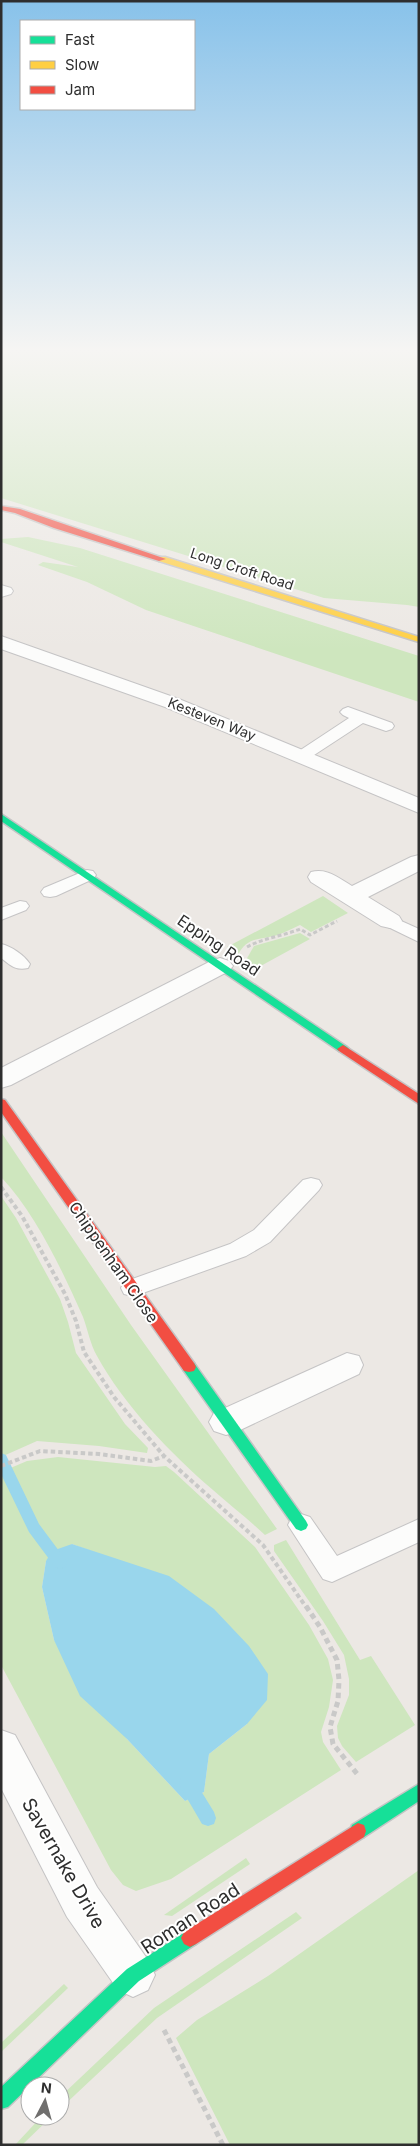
<svg xmlns="http://www.w3.org/2000/svg" width="420" height="2146" viewBox="0 0 420 2146" font-family="Inter,sans-serif">
  <style>
    .green { fill: #cee6be; fill-rule: evenodd }
    .water { fill: #99d6ec }
    .lines { fill: none; stroke-linecap: round; stroke-linejoin: round }
    .stream { fill: #99d6ec; fill-rule: evenodd }
    .lane-casing { stroke: #c5c4c5; stroke-width: 2 }
    .street-casing { stroke: #c5c4c5; stroke-width: 2 }
    .fast-casing { stroke: #c5c4c5; stroke-width: 3 }
    .slow-casing { stroke: #c5c4c5; stroke-width: 3 }
    .jam-casing { stroke: #c5c4c5; stroke-width: 3 }
    .path-far2 { stroke: #c9c9c8; stroke-width: 3; stroke-dasharray: 4 2.5; stroke-linecap: butt }
    .path-far1 { stroke: #c9c9c8; stroke-width: 4; stroke-dasharray: 4.5 3; stroke-linecap: butt }
    .path { stroke: #c9c9c8; stroke-width: 5; stroke-dasharray: 5.5 4; stroke-linecap: butt }
    .lane { fill: #fcfcfb; fill-rule: evenodd }
    .street { fill: #fcfcfb; fill-rule: evenodd }
    .fast { fill: #16e098; fill-rule: evenodd }
    .slow { fill: #ffcf43; fill-rule: evenodd }
    .jam { fill: #f24e42; fill-rule: evenodd }
    .labels { text-anchor: middle; stroke-width: 4; stroke-linejoin: round; paint-order: stroke }
    .far-street-label { font-size: 14px; fill: #2e2e2e; stroke: #fff }
    .street-label { font-size: 16px; fill: #2e2e2e; stroke: #fff }
    .near-street-label { font-size: 19px; fill: #2e2e2e; stroke: #fff }
  </style>
  <rect width="100%" height="100%" fill="#ece8e4"/>
  <g class="green">
    <polygon points="1,350 419,350 419,607 407,605 324,598 1,498"/>
    <polygon points="28,537 80,548 419,656 419,702 146,610 87,582 38,565 43,562 78,567 1,542 1,539"/>
    <path d="M 323,896 L 348,913 L 311,932 L 300,925 C 293,928 286,932 278,935 C 261,940 247,936 238,955 L 227,947 Z"/>
    <polygon points="300,933 310,939 257,968 246,960 254,946"/>
    <path d="M 1,1132 L 131,1325 L 277,1529 L 265,1535 C 248,1519 230,1505 213,1490 C 172,1455 123,1404 97,1356 C 90,1344 88,1330 83,1317 C 62,1270 36,1214 1,1177 Z"/>
    <polygon points="1,1196 16,1218 60,1299 68,1322 76,1353 125,1424 148,1448 147,1453 99,1446 37,1441 1,1457"/>
    <path d="M 58,1457 L 155,1467 L 166,1466 L 174,1472 L 255,1547 L 309,1625 L 328,1659 L 333,1680 L 329,1707 L 321,1732 L 323,1742 L 341,1770 L 171,1879 L 136,1891 L 123,1885 L 111,1870 L 1,1665 L 1,1472 L 27,1461 ZM 72,1544 L 113,1559 L 247,1724 L 209,1754 L 204,1792 L 185,1801 L 127,1739 L 54,1640 L 42,1587 L 46,1561 Z"/>
    <polygon points="286,1540 360,1660 371,1656 415,1725 356,1762 342,1746 338,1738 337,1726 349,1695 349,1679 344,1655 323,1621 274,1551 274,1545"/>
    <polygon points="246,1858 250,1864 172,1916 164,1915"/>
    <polygon points="419,1870 419,2145 230,2145 176,2038 197,2020 268,1976"/>
    <polygon points="296,1912 302,1918 157,2018 60,2109 60,2097 154,2008"/>
    <polygon points="64,1984 68,1988 1,2052 1,2043"/>
    <polygon points="42,2116 52,2116 22,2145 15,2145"/>
  </g>
  <polygon class="water" points="72,1544 169,1576 214,1609 249,1646 268,1674 267,1700 247,1724 209,1754 204,1792 185,1801 127,1739 80,1696 54,1640 42,1587 46,1561 52,1551"/>
  <g class="lines">
    <g class="stream">
      <polygon points="1,1453 6,1455 39,1524 65,1559 67,1563 65,1567 60,1569 55,1567 29,1532 1,1474"/>
      <polygon points="187,1775 193,1778 214,1812 216,1818 214,1824 208,1826 202,1824 181,1788 179,1783 181,1778"/>
    </g>
    <g class="lane-casing">
      <g id="lane">
        <polygon points="1,585 11,588 13,591 11,594 1,597"/>
        <polygon points="348,707 392,723 394,726 392,729 386,731 363,723 308,759 296,759 294,756 296,753 349,718 343,715 340,712 343,709"/>
        <polygon points="87,870 93,871 96,875 93,879 56,896 50,897 44,896 41,892 44,888"/>
        <polygon points="20,901 26,902 29,906 26,910 1,920 1,908"/>
        <polygon points="390,916 419,929 419,942 384,925 381,921 384,917"/>
        <path d="M 1,944 C 11,946 24,955 30,964 L 28,968 C 16,971 10,965 1,958 Z"/>
        <polygon points="311,1178 319,1180 322,1185 319,1190 270,1242 246,1256 140,1294 132,1296 124,1294 121,1288 124,1282 230,1244 254,1230 303,1180"/>
        <polygon points="301,1514 310,1517 337,1556 419,1519 419,1542 332,1582 323,1579 288,1525 292,1517"/>
      </g>
    </g>
    <g class="street-casing">
      <g id="street">
        <polygon points="1,636 179,699 419,798 419,813 165,707 1,649"/>
        <path d="M 419,855 L 419,871 L 368,897 L 399,916 L 402,921 L 399,926 L 390,928 L 381,926 L 311,882 L 308,877 L 311,872 C 328,868 338,878 352,886 L 411,857 Z"/>
        <polygon points="220,958 229,961 233,966 229,971 11,1085 1,1088 1,1068 211,961"/>
        <polygon points="347,1353 359,1356 363,1365 359,1374 238,1431 226,1435 214,1431 209,1422 214,1413"/>
        <polygon points="1,1730 15,1735 97,1887 148,1960 155,1975 148,1990 133,1997 118,1990 67,1917 1,1788"/>
      </g>
    </g>
    <g class="fast-casing">
      <g id="fast">
        <polygon points="1,814 347,1047 349,1049 347,1051 339,1051 1,821"/>
        <polygon points="189,1362 194,1363 306,1521 308,1525 306,1529 301,1531 296,1529 184,1371 182,1367 184,1363"/>
        <polygon points="419,1784 419,1801 364,1837 358,1839 352,1837 350,1831 352,1825"/>
        <polygon points="190,1929 196,1932 199,1938 196,1944 139,1981 8,2107 1,2109 1,2087 127,1969"/>
      </g>
    </g>
    <g class="slow-casing">
      <polygon id="slow" points="159,557 165,557 419,637 419,642 159,561"/>
    </g>
    <g class="jam-casing">
      <g id="jam">
        <polygon points="1,506 20,509 166,559 159,561 54,528 15,513 1,510"/>
        <polygon points="343,1045 419,1094 419,1104 339,1051 337,1049"/>
        <polygon points="1,1099 5,1100 194,1363 196,1367 194,1371 189,1372 184,1371 1,1112"/>
        <polygon points="358,1823 364,1825 366,1831 364,1837 196,1944 190,1947 184,1944 181,1938 184,1932"/>
      </g>
    </g>
    <path class="path-far2" d="M 247,947 C 263,938 283,936 300,929 L 310,935 L 337,921"/>
    <g class="path-far1">
      <polyline points="1,1187 22,1216 65,1294 76,1321 84,1352 114,1397 164,1456 263,1545 306,1607"/>
      <polyline points="1,1466 40,1451 99,1454 151,1461 164,1456"/>
    </g>
    <g class="path">
      <polyline points="306,1606 320,1627 337,1660 339,1680 338,1701 330,1727 333,1744 358,1775"/>
      <polyline points="164,2030 223,2145"/>
    </g>
    <use href="#lane" class="lane"/>
    <use href="#street" class="street"/>
    <use href="#fast" class="fast"/>
    <use href="#slow" class="slow"/>
    <use href="#jam" class="jam"/>
  </g>
  <linearGradient id="sky" x2="0" y2="1"><stop stop-color="#88c2ea"/><stop offset="0.54" stop-color="#f6f5f3"/><stop offset="1" stop-color="#f6f5f3" stop-opacity="0"/></linearGradient>
  <rect width="420" height="650" fill="url(#sky)"/>
  <g class="labels">
    <g class="far-street-label">
      <text transform="translate(242 569) rotate(18)" y="5">Long Croft Road</text>
      <text transform="translate(212 719) rotate(22)" y="5">Kesteven Way</text>
    </g>
    <g class="street-label">
      <text transform="translate(219 945) rotate(34)" y="6">Epping Road</text>
      <text transform="translate(114 1262) rotate(55)" y="6">Chippenham Close</text>
    </g>
    <g class="near-street-label">
      <text transform="translate(64 1863) rotate(60)" y="7">Savernake Drive</text>
      <text transform="translate(190 1918) rotate(-33)" y="7">Roman Road</text>
    </g>
  </g>
  <rect width="420" height="2146" fill="none" stroke="#2e2e2e" stroke-width="5"/>
  <rect x="20" y="20" width="175" height="90" fill="#ffffff" stroke="#ababab"/>
  <rect x="30" y="36" width="25" height="8" fill="#16e098" stroke="#ababab"/>
  <text x="65" y="45" font-size="15" fill="#2e2e2e">Fast</text>
  <rect x="30" y="61" width="25" height="8" fill="#ffcf43" stroke="#ababab"/>
  <text x="65" y="70" font-size="15" fill="#2e2e2e">Slow</text>
  <rect x="30" y="86" width="25" height="8" fill="#f24e42" stroke="#ababab"/>
  <text x="65" y="95" font-size="15" fill="#2e2e2e">Jam</text>
  <g transform="translate(45 2101) rotate(6)"><circle r="24" fill="#ffffff" stroke="#ababab"/>
  <path d="M0-4L9 19L0 12L-9 19Z" fill="#706f6e"/>
  <text y="-8" font-size="14" font-weight="bold" text-anchor="middle" fill="#2e2e2e">N</text>
  </g>
</svg>
